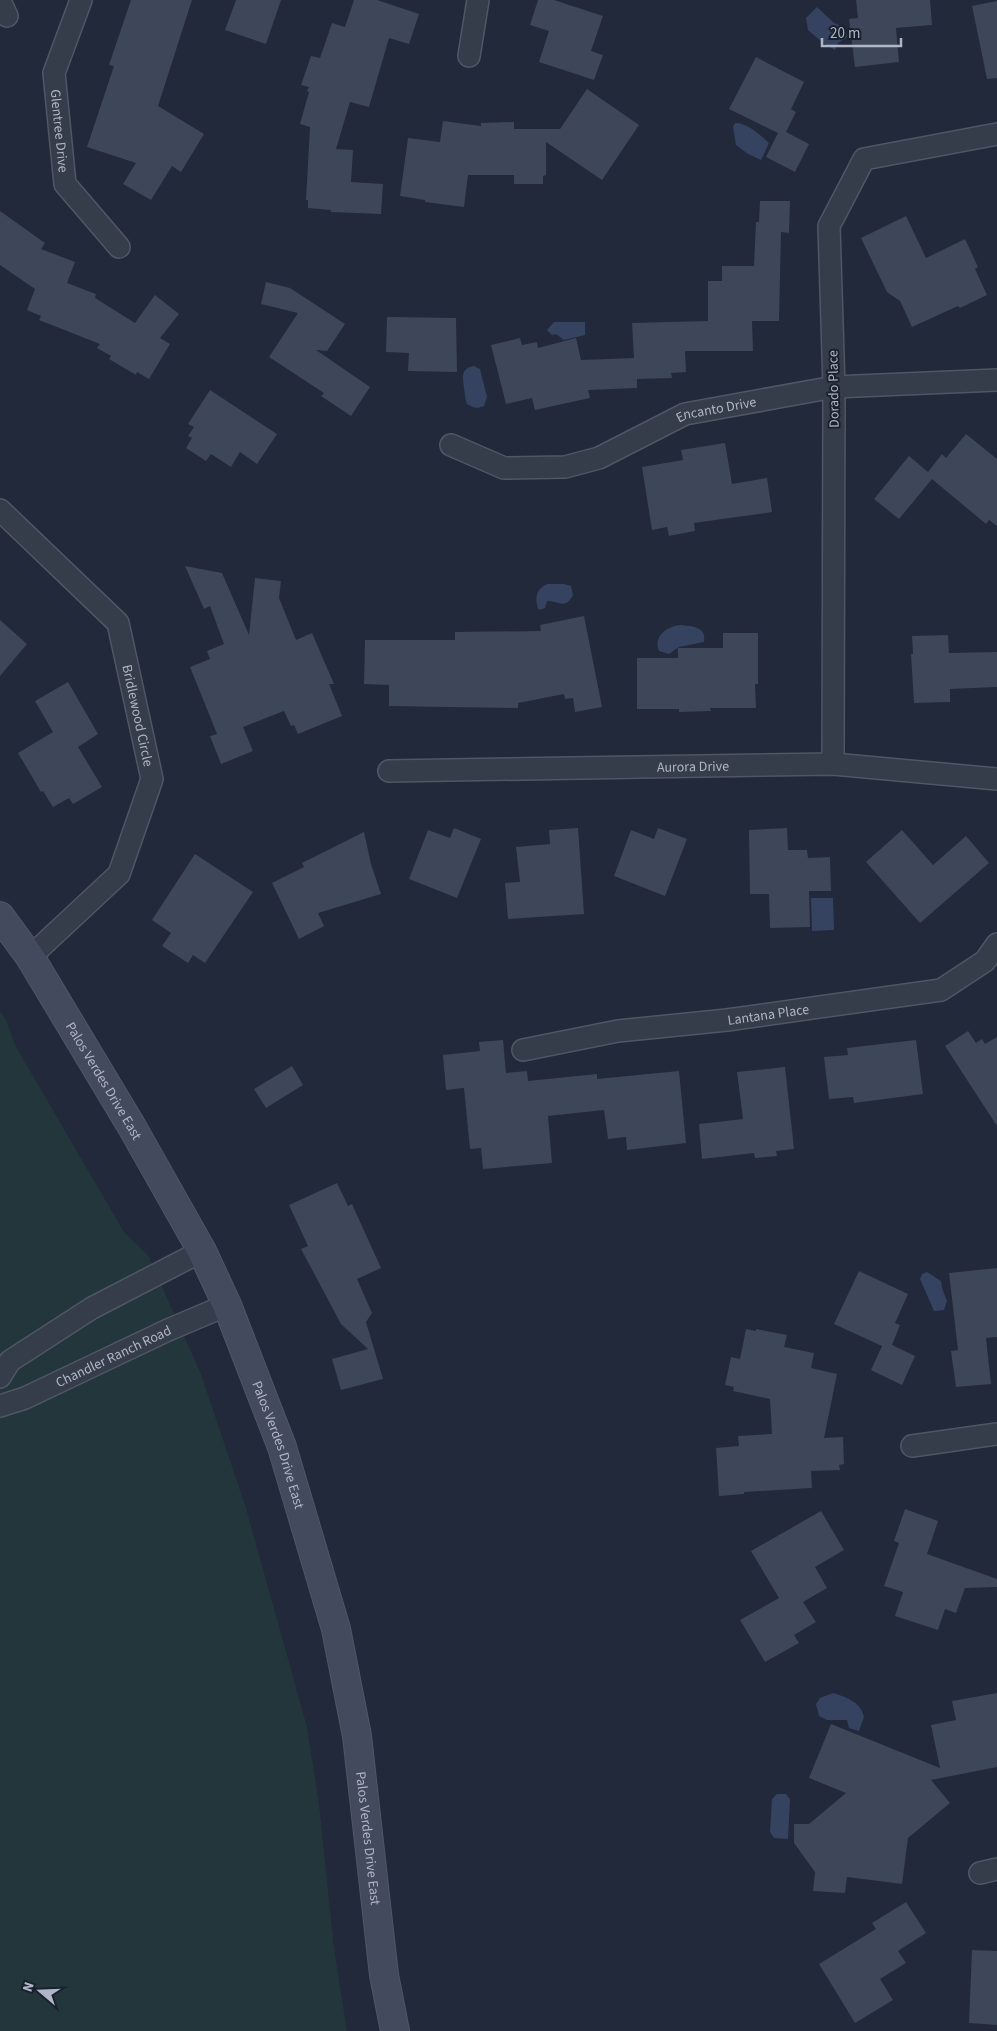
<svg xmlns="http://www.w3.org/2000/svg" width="997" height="2031" viewBox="0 0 997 2031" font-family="'Source Sans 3',sans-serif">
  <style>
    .green { fill: #23363b }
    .water { fill: #354361 }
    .building { fill: #3d4759 }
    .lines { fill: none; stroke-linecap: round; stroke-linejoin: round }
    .street-casing { stroke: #505665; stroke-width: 24 }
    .secondary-casing { stroke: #505665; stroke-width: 30 }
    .street { stroke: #353c4a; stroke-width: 21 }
    .secondary { stroke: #434a5d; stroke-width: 28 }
    .labels { text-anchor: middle; stroke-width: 4; stroke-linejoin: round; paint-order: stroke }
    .street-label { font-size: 14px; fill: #b0b6c6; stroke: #1a212e }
  </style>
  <rect width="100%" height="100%" fill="#21293a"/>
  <polygon class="green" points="0,1011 6,1020 15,1045 124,1232 148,1255 201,1374 246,1508 307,1727 319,1804 334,1948 347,2031 0,2031"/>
  <g class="water">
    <polygon points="817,7 834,23 844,27 847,37 838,43 835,50 823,43 808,30 806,18"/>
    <path d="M 735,123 C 748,123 760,135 769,143 L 761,160 L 748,154 L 736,145 L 733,127 Z"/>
    <polygon points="554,322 585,322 585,335 564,340 556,334 552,335 547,330"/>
    <path d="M 474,366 L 480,369 L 487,397 L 484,406 C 477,409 473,408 467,404 C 465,399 465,394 464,388 C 463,378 460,368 474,366 Z"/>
    <path d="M 548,584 L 564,584 L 571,586 L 573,595 C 565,610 559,601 547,601 L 545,608 L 539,610 C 534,599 536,588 548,584 Z"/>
    <path d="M 681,625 C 692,626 707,627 704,642 L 679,647 L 669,654 L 659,651 C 653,636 667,626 681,625 Z"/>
    <polygon points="811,898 833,898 834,930 812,931"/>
    <polygon points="927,1272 941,1281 942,1288 947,1301 944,1310 934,1311 920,1279 922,1274"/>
    <path d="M 833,1693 C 846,1697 861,1702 864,1717 L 859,1731 L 849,1728 L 847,1720 L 827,1720 L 819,1716 L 816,1704 L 820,1698 Z"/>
    <polygon points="777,1794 786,1794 790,1799 788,1839 774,1838 770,1832 772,1799"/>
  </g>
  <g class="building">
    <polygon points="131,0 192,0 158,106 204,134 181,172 172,166 151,200 123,184 136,163 87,147 114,66 109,65"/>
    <polygon points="236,0 281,0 266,44 225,30"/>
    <polygon points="354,0 377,0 419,14 409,44 389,38 369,107 350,102 336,149 353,150 351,182 383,184 381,214 331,212 331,210 308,208 308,200 306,200 310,127 300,124 309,92 307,91 309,87 301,85 311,56 320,58 332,23 345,27"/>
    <polygon points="538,0 554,0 603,16 591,51 603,55 594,80 539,62 549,31 530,25"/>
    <polygon points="856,0 930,0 932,25 896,28 899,62 855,67 849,19 858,18"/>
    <polygon points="997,1 997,78 987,79 972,6"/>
    <polygon points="756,57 804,82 791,109 796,112 786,132 809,144 795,172 766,157 778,133 729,109"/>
    <polygon points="587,89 639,125 602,180 546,142 546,175 543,176 543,184 514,184 514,175 468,175 464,207 425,202 425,200 400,196 408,138 440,142 443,121 481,126 481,123 514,122 514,129 560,129"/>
    <polygon points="760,201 790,201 789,233 781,232 779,321 752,321 753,351 685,351 686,372 671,373 672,378 637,379 637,388 588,390 590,398 535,410 532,398 506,404 491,345 520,338 522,345 537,342 538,348 576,338 581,360 634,358 632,323 708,321 708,281 722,281 722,266 754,266 756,222 759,222"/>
    <polygon points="0,211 45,243 41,249 75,262 67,283 96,294 95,298 135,323 155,295 179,314 160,338 170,344 149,379 137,372 136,375 109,359 111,356 97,348 100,344 39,320 41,316 27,310 35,289 0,265"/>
    <polygon points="906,216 926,258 965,239 978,267 975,269 987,295 960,308 958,306 912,327 900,301 887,292 861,238"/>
    <polygon points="266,282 290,288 345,324 327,351 316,350 370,387 351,416 321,396 324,393 269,357 298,313 261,304"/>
    <polygon points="387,317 456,318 457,372 408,371 409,353 386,352"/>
    <polygon points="210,390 277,434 257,464 240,452 231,467 211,454 206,461 186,448 192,438 188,436 194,427 188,424"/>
    <polygon points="966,434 997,459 997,526 989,520 986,524 932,479 899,519 874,499 909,456 928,472 942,454 946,458"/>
    <polygon points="725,443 732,484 767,478 772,512 694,523 695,531 669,536 667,527 652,530 642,467 683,460 681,450"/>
    <polygon points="185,566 222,573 249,635 255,578 281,581 279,598 296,640 312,633 334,684 329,684 342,716 298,734 294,725 291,726 284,711 243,727 253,751 221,764 210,736 217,734 190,667 210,659 207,651 224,644 210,606 204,609"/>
    <polygon points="584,616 602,707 575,712 573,698 565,699 564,694 518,703 518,708 389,706 389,685 364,684 365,640 455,640 455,632 541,631 540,625"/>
    <polygon points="0,620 27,644 0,676"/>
    <polygon points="723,633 758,633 758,684 755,684 756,708 710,708 711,711 679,712 679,709 637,709 637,658 678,658 678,648 723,648"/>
    <polygon points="948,635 949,653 997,652 997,687 950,689 950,702 914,703 911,654 913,654 912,636"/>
    <polygon points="68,682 98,734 78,747 102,787 73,804 69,798 53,807 43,791 41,792 18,753 53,732 35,701"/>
    <polygon points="454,828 481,839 457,898 409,879 428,830 450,838"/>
    <polygon points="578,828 584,914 508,919 505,883 520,882 516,847 550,844 549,830"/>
    <polygon points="658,828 687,839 665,896 614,876 631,830 654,839"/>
    <polygon points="787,828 788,850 807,850 808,858 830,857 831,891 809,891 810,927 770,928 769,894 750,894 749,830"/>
    <polygon points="902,830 933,865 966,836 989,863 920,923 866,862"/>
    <polygon points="364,832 371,864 381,894 318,913 324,926 299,939 272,883 304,867 302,863"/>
    <polygon points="195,854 253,892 205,963 193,955 188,963 162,946 171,933 152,920"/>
    <polygon points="968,1031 976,1043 982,1039 985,1044 997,1037 997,1126 945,1046"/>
    <polygon points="503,1040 506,1073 527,1071 528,1081 597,1074 597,1079 679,1071 686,1143 627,1150 626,1137 608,1139 604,1110 548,1116 552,1163 483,1169 481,1148 470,1149 464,1088 446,1090 443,1055 480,1051 479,1042"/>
    <polygon points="916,1040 923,1094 854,1103 853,1097 829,1099 824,1057 848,1055 847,1048"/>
    <polygon points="292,1066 303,1085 266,1108 254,1089"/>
    <polygon points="785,1067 794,1149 776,1151 777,1156 755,1158 754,1153 702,1159 699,1124 743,1119 737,1072"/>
    <polygon points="337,1183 348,1206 352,1204 381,1268 357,1279 372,1313 366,1322 383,1379 341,1390 332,1359 368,1349 341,1324 301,1249 308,1246 289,1205"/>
    <polygon points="997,1268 997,1337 986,1338 991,1384 956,1387 951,1351 958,1350 949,1273"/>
    <polygon points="859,1271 908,1294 895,1323 900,1325 892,1345 915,1356 902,1385 871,1370 882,1346 834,1324"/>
    <polygon points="746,1329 756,1331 756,1329 787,1335 784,1347 814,1353 811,1368 837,1374 824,1438 843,1437 844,1464 839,1465 840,1470 811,1471 812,1488 744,1492 744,1494 719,1496 716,1448 739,1446 738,1436 772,1434 770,1399 733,1391 734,1387 725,1385 731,1357 740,1359"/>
    <polygon points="905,1509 938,1521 927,1554 997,1579 997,1587 965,1588 956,1613 945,1609 938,1630 895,1616 903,1592 884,1586 899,1543 894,1541"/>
    <polygon points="821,1511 844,1550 815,1567 827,1588 803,1602 816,1622 794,1635 799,1643 765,1662 740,1620 779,1598 751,1551"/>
    <polygon points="997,1693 997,1767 931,1780 950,1803 908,1838 902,1884 847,1877 845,1893 813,1891 815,1872 794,1843 794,1824 809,1824 846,1793 809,1778 831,1724 940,1768 931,1725 956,1720 952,1701"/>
    <polygon points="906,1902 926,1933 898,1951 906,1963 880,1979 893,2000 855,2023 819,1964 876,1929 872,1923"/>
    <polygon points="972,1950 997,1951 997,2025 969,2023"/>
  </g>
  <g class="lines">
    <g class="street-casing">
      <g id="street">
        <path id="s1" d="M 81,0 L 54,73 L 65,184 L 119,247"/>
        <polyline points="0,1 7,16"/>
        <polyline points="469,56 478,0"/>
        <path id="s2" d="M 451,445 L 504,468 L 565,467 L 599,458 L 685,414 L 834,387 L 997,380"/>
        <path id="s3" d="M 0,510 L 118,623 L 152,779 L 119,874 L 30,957"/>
        <polyline points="833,764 834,387 829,226 864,159 997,134"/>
        <path id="s4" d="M 389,771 L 833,764 L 997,779"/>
        <path id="s5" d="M 523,1050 L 618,1031 L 727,1020 L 941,990 L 985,961 L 997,944"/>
        <polyline points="0,1377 10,1361 92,1308 202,1251"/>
        <path id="s6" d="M 0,1406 L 25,1398 L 168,1330 L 227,1305"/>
        <polyline points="912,1446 997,1434"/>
        <polyline points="980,1873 997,1869"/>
      </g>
    </g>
    <g class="secondary-casing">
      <g id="secondary">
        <path id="s7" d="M 0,916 L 30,957 L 132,1127 L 202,1251 L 227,1305 L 282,1447 L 336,1629 L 357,1736 L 384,1975 L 395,2031"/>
      </g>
    </g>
    <use href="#street" class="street"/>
    <use href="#secondary" class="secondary"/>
  </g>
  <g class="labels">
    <g class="street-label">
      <text dy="5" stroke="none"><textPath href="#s1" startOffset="136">Glentree Drive</textPath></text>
      <text transform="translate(833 389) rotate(-91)" y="5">Dorado Place</text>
      <text dy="5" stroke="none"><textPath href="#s2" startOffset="282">Encanto Drive</textPath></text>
      <text dy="5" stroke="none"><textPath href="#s3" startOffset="258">Bridlewood Circle</textPath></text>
      <text dy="5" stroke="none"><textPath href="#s4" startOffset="304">Aurora Drive</textPath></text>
      <text dy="5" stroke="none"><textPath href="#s5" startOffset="248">Lantana Place</textPath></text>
      <text dy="5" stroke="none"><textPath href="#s7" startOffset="195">Palos Verdes Drive East</textPath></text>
      <text dy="5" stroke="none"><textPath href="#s6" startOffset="124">Chandler Ranch Road</textPath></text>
      <text dy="5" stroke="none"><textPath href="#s7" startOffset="600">Palos Verdes Drive East</textPath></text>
      <text dy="5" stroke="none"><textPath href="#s7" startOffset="1005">Palos Verdes Drive East</textPath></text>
    </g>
  </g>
  <g transform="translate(40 1991) rotate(289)" stroke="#1a212e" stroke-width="4" paint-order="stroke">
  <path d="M0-4L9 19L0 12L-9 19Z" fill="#b0b6c6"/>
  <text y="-8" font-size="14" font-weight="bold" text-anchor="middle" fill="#b0b6c6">N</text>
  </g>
  <path d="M822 38v8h79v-8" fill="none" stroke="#b0b6c6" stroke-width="2.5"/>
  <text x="830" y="38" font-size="15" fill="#b0b6c6" stroke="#1a212e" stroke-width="4" paint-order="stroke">20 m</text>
</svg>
